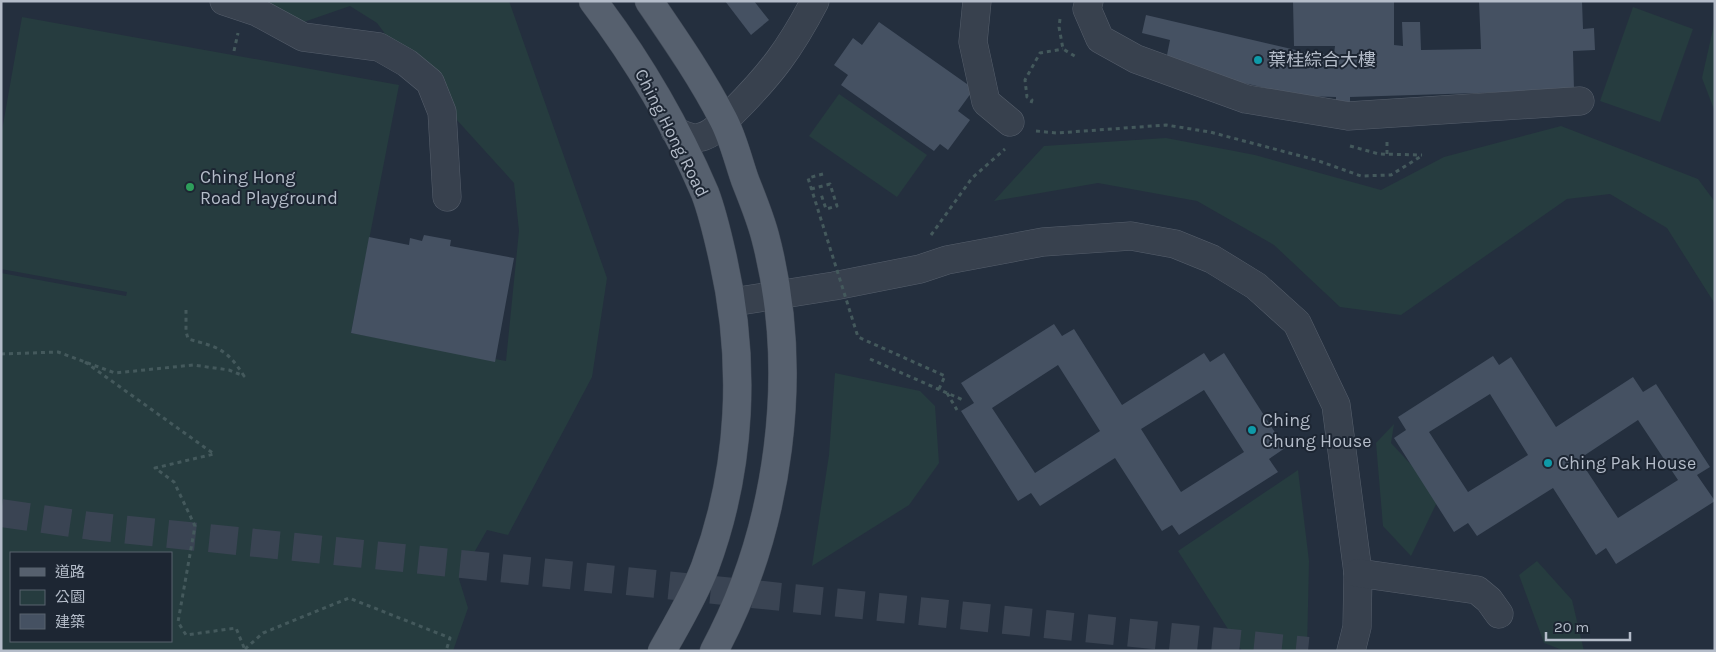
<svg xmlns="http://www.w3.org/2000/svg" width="1716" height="652" viewBox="0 0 1716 652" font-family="Karla,'Noto Sans TC',sans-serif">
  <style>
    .green { fill: #263c3f; fill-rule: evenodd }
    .building { fill: #455162; fill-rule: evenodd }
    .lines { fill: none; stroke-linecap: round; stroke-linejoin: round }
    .highway-tunnel { stroke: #3a4453; stroke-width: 28; stroke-dasharray: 28 14; stroke-linecap: butt }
    .minor-casing { stroke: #565f6c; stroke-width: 29 }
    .major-casing { stroke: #414a57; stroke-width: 29 }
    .path { stroke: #44595c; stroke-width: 3; stroke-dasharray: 4 4; stroke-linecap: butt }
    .minor { stroke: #38414e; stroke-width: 28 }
    .major { stroke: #56606e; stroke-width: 28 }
    .path-bridge { stroke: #44595c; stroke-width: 3; stroke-dasharray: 4 4; stroke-linecap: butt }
    .culture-dot { fill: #0f9aa8; stroke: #1d2633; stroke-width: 2 }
    .leisure-dot { fill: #2e9e5b; stroke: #1d2633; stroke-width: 2 }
    .labels { text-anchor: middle; stroke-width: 4; stroke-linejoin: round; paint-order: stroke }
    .poi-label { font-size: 18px; fill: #b4bcc9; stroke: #1d2633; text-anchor: start }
    .street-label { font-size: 18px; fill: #b4bcc9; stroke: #1d2633 }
  </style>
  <rect width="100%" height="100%" fill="#242f3e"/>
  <g class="green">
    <path d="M 250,1 L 509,1 L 607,278 L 592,377 L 508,535 L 487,530 L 459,579 L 468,608 L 453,651 L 1,651 L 1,273 L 126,296 L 127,292 L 1,269 L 1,136 L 22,17 L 399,85 L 351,333 L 506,361 L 519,231 L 514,183 L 416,75 L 377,23 L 350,6 L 298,24 ZM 11,553 L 171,553 L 171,641 L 11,641 Z"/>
    <polygon points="1633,7 1693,29 1660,122 1600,101"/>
    <polygon points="1715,20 1715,112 1702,78"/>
    <polygon points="839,94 927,155 897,197 809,136"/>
    <polygon points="1561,126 1698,179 1715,202 1715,304 1667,228 1610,194 1567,199 1401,315 1340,307 1274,245 1197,201 1098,183 994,201 1044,146 1166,138 1255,155 1381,190 1444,157"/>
    <polygon points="835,373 920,391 935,406 939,463 909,505 812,566 829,455"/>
    <polygon points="1394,424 1391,443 1440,496 1411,556 1383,526 1376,443"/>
    <polygon points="1298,470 1309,561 1307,651 1242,651 1178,551"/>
    <polygon points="1537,561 1572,600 1584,651 1565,651 1544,643 1519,575"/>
  </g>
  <g class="building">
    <polygon points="725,1 754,1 769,20 751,35"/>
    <polygon points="1293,1 1394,1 1394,45 1403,46 1402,22 1420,22 1421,50 1481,49 1479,1 1582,1 1583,29 1594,28 1595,50 1573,51 1574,90 1350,97 1350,103 1336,103 1336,97 1300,96 1165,65 1170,40 1142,33 1146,15 1313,54 1334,54 1335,46 1294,46"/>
    <polygon points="879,22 974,89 958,111 970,120 948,150 940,144 934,151 841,85 848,75 834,65 853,38 862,45"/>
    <polygon points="424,235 451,240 450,246 514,258 495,362 351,333 369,237 409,245 410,238 422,241"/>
    <path d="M 1054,324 L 1062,336 L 1074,329 L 1122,405 L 1204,353 L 1210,362 L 1224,353 L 1285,448 L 1269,459 L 1278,472 L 1179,535 L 1172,525 L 1162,531 L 1115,458 L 1040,506 L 1031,493 L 1018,501 L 961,411 L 974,403 L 961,383 ZM 1058,365 L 1100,431 L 1035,473 L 992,408 ZM 1204,390 L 1244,452 L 1181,492 L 1141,429 Z"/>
    <path d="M 1493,356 L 1499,365 L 1511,357 L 1556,427 L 1633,377 L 1643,392 L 1656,384 L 1710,467 L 1697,475 L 1715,501 L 1616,564 L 1606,548 L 1596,555 L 1553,488 L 1477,536 L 1468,523 L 1454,532 L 1394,438 L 1406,430 L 1398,417 ZM 1490,394 L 1528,455 L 1468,492 L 1429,432 ZM 1638,420 L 1678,480 L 1618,518 L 1579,459 Z"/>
  </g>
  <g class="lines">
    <polyline class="highway-tunnel" points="1,513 91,526 1308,651"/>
    <g class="minor-casing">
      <g id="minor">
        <polyline points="224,1 257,12 303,37 379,47 407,63 430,82 442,112 447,197"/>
        <polyline points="977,1 973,42 986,102 1010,122"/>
        <polyline points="1089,1 1087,9 1100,39 1136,59 1246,99 1348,116 1580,101"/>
        <path d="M 675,131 C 683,135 692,140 701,137 C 714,134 724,121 733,112 C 771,74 790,49 815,1"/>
        <polyline points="733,302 834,286 920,269 947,260 1043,242 1131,236 1175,244 1212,259 1256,286 1297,323 1336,405 1358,573 1357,627 1351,651"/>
        <polyline points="1358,573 1477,590 1489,600 1499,614"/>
      </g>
    </g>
    <g class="major-casing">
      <g id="major">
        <path d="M 593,1 C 638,60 676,125 705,193 C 713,214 718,237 723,259 C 746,361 742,468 705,567 C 694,596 677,624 662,651"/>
        <path d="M 649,1 C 675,39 702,78 723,119 C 733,138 738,160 745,180 C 752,198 760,217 765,236 C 801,372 780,528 714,651"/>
      </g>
    </g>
    <g class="path">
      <polyline points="1060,19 1059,27 1063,49 1078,58"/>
      <polyline points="234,51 238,33"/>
      <polyline points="1031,103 1032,100 1027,97 1025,80 1040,53 1063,49"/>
      <polyline points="1036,131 1057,133 1166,125 1210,132 1316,160 1361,176 1391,175 1423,155"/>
      <polyline points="1387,142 1387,154"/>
      <polyline points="1350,146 1379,154 1422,155"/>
      <polyline points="811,189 830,184 837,206 826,209 821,194"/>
      <polyline points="931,235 972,178 1005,149"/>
      <path d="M 1,354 L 58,352 L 115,373 L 193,365 L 229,370 L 244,376 C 227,349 218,347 188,339 L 186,331 L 186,310"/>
      <polyline points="870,359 963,400"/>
      <polyline points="85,362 214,454 155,468 174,482 195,526 178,622 186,635 236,628 245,650"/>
      <polyline points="947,393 957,410"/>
      <polyline points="245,649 263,633 349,598 450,638 446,651"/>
    </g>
    <use href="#minor" class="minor"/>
    <use href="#major" class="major"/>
    <polyline class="path-bridge" points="823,174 808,178 858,337 945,376 939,389"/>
  </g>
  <g class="culture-dot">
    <circle cx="1258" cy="60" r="5"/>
    <circle cx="1252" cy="430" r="5"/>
    <circle cx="1548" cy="463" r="5"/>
  </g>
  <circle class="leisure-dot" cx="190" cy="187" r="5"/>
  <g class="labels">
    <g class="poi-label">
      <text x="1268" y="66">葉桂綜合大樓</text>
      <text x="200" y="183">Ching Hong<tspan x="200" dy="21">Road Playground</tspan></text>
      <text x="1262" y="426">Ching<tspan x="1262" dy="21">Chung House</tspan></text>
      <text x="1558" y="469">Ching Pak House</text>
    </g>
    <g class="street-label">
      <text transform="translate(672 133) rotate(63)" y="6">Ching Hong Road</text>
    </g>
  </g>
  <rect width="1716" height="652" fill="none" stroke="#b4bcc9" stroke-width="5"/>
  <rect x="10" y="552" width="162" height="90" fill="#1d2633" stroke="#59626f"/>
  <rect x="20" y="568" width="25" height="8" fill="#56606e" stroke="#59626f"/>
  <text x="55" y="577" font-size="15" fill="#b4bcc9">道路</text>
  <rect x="20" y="590" width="25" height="15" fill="#263c3f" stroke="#59626f"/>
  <text x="55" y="602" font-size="15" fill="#b4bcc9">公園</text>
  <rect x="20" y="614" width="25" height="15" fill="#455162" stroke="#59626f"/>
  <text x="55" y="627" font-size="15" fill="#b4bcc9">建築</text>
  <path d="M1546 632v8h84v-8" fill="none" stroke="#b4bcc9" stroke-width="2.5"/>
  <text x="1554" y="632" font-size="15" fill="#b4bcc9" stroke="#1d2633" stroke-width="4" paint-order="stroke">20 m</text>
</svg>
